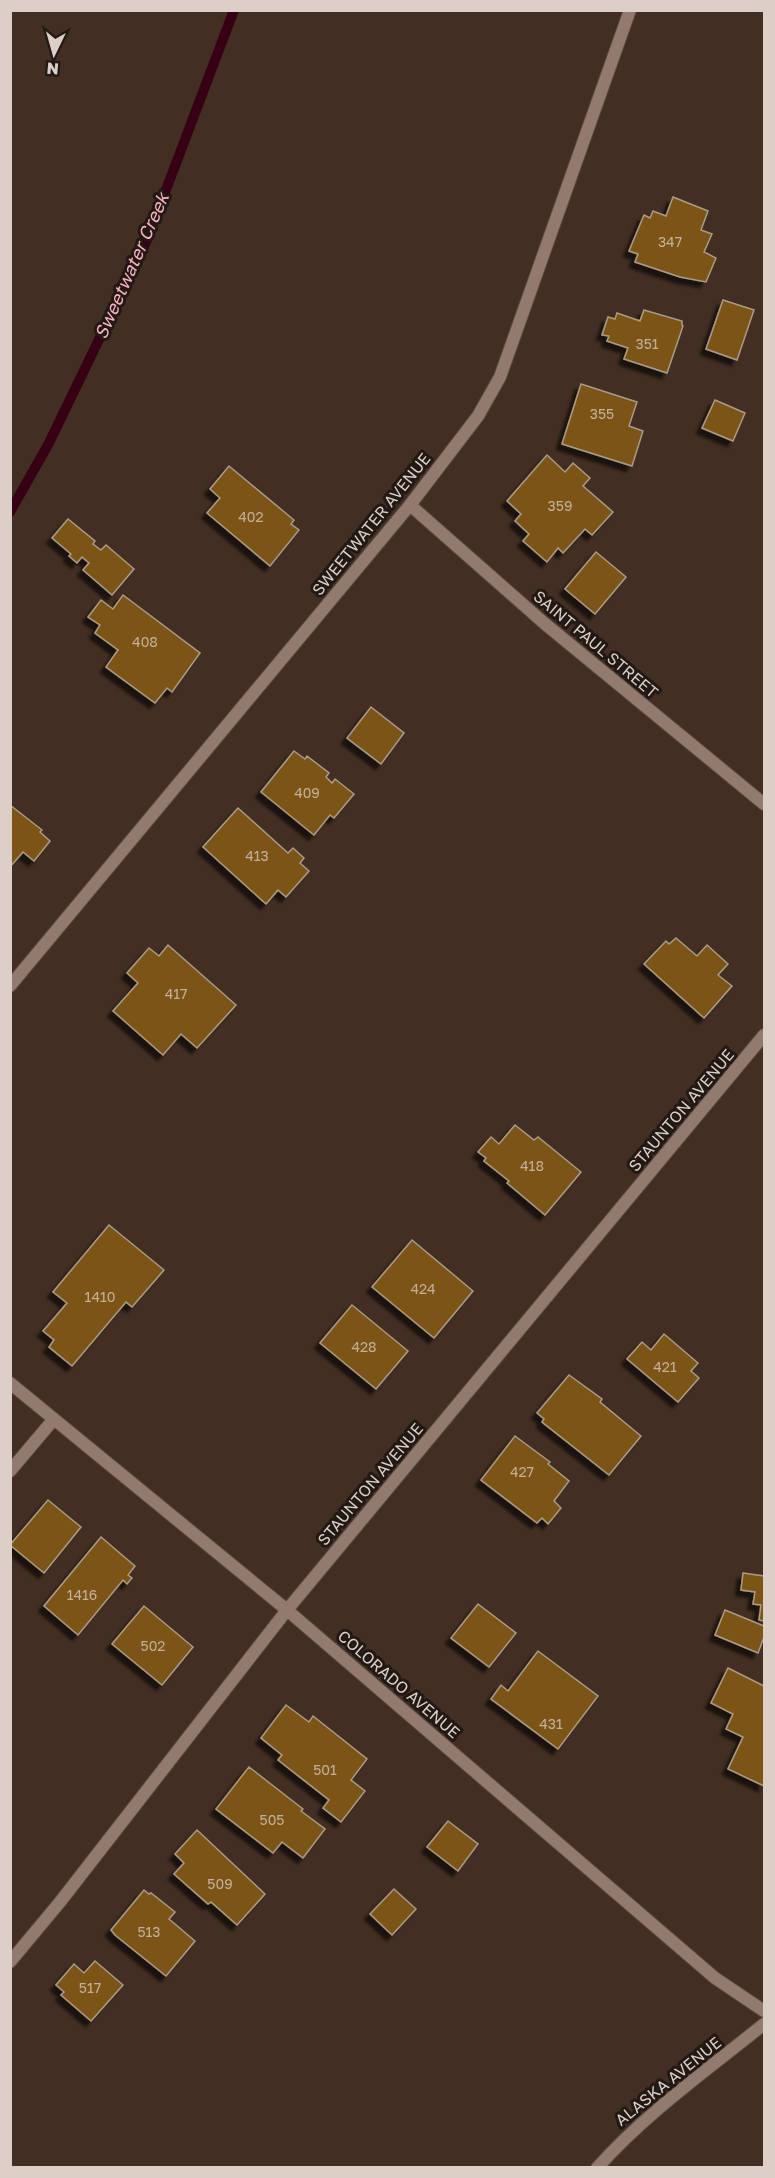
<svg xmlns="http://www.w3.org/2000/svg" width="775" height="2178" viewBox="0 0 775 2178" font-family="'Golos Text',sans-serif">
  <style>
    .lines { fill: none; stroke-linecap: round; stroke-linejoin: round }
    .stream { stroke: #380015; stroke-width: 10 }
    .building { fill: #7b5518; stroke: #aa9b86; stroke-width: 1.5; filter: url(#shadow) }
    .service-casing { stroke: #5a4a41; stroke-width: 14 }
    .minor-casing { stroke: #5a4a41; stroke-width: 14 }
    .tertiary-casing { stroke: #5a4a41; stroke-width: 14 }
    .service { stroke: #927b6e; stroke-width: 12 }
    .minor { stroke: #927b6e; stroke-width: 12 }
    .tertiary { stroke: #927b6e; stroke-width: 12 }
    .labels { text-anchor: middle; stroke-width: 6; stroke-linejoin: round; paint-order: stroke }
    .number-label { font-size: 14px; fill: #c3b09c }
    .street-label { font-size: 16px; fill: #dbcfc8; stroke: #221914 }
    .water-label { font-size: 18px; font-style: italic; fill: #f6afbf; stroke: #221914 }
  </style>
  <defs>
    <filter id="shadow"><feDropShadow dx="-5.5" dy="5.5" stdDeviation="1.5" flood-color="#0009"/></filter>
  </defs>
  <rect width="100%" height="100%" fill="#422e23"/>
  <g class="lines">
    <polyline class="stream" points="10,512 49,443 147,240 234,10"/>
  </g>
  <g class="building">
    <polygon points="673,197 708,211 701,230 712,234 704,252 716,258 706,282 680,277 635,262 638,254 629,251 644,215 650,218 653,211 666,216"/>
    <polygon points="723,300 754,310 737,360 706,349"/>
    <polygon points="644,310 682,321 682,325 683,326 667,373 624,359 628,348 607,341 609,336 602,335 608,317 615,319 617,313 640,321"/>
    <polygon points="581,384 637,402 629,426 643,431 632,466 562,444"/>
    <polygon points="715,400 745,413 733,441 702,428"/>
    <polygon points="547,455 565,472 573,463 590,478 583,486 613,512 592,535 585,529 563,553 558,548 547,562 523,541 529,534 515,521 521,514 507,501"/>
    <polygon points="229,466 294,520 291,524 299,530 270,566 207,513 220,498 210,489"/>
    <polygon points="68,519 95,541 93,544 101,550 106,545 134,569 112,595 83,570 89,563 82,557 77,563 69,556 71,554 52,538"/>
    <polygon points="596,552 626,577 595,614 565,589"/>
    <polygon points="123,595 200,653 172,692 167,688 155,703 106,667 118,650 95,633 100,625 88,617 101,600 113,609"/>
    <polygon points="371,707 404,733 381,764 347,738"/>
    <polygon points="294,751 305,759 307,756 329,773 326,777 332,783 335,779 354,794 334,818 330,815 314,835 261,792"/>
    <polygon points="10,805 42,830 40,832 50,841 34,861 23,852 10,867"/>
    <polygon points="238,808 288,853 293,848 304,858 300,863 309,871 286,897 278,890 266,904 203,847"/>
    <polygon points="676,938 697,956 707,945 728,964 718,975 732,986 704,1018 644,964 666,941 669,944"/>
    <polygon points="168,945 236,1005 197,1048 181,1034 163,1055 113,1011 138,983 127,973 149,948 159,956"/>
    <polygon points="515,1125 534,1140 538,1137 581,1172 545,1215 507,1183 509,1181 484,1161 486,1158 478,1152 491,1137 499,1144"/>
    <polygon points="109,1225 164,1270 132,1307 126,1302 72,1366 49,1347 54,1340 43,1331 67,1303 53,1292"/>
    <polygon points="412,1240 473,1291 434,1338 372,1287"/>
    <polygon points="352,1305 408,1351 376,1389 320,1343"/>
    <polygon points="664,1334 698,1363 691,1371 699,1378 678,1402 627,1359 642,1342 651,1350"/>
    <polygon points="569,1375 602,1399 600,1402 641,1436 609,1475 542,1422 544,1419 537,1413"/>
    <polygon points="515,1436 550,1462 548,1464 569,1481 554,1501 561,1508 548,1524 542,1518 537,1523 481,1480"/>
    <polygon points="48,1500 81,1527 44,1573 10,1545"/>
    <polygon points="101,1537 135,1566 128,1575 132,1578 127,1584 123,1580 78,1635 44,1606"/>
    <polygon points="743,1573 764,1576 764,1621 759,1620 761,1605 753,1604 755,1592 741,1590"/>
    <polygon points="478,1604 516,1633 489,1667 451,1638"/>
    <polygon points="144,1606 193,1647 162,1685 112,1644"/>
    <polygon points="725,1610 764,1626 764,1637 758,1653 715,1635"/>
    <polygon points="538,1651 598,1696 558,1749 491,1699 501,1685 508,1691"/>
    <polygon points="728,1668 764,1686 764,1786 728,1769 743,1737 726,1729 733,1714 711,1703"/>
    <polygon points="286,1705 309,1722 313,1716 367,1759 351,1780 365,1791 341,1822 323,1808 329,1800 278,1760 282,1755 261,1738"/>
    <polygon points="249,1767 303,1809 301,1811 325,1829 303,1858 282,1842 273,1853 216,1809"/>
    <polygon points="448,1821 478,1844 458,1871 427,1847"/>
    <polygon points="197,1830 265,1894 237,1925 211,1902 208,1904 174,1874 184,1863 175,1854"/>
    <polygon points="394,1889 416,1909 392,1935 370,1914"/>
    <polygon points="144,1890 149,1894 151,1893 175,1912 169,1919 195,1941 166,1976 115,1935 111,1930"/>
    <polygon points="95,1961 123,1985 91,2021 61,1995 64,1992 56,1985 74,1964 84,1973"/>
  </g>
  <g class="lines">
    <g class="service-casing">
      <polyline id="service" points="10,1471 54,1419"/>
    </g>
    <g class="minor-casing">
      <g id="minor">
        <polyline points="410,505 544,623 764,804"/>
        <polyline points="10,1383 287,1610 715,1978 764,2011"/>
        <polyline points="10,1962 60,1902 287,1610 764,1035"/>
        <path d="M 597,2168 C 646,2113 707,2070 764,2024"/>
      </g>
    </g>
    <g class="tertiary-casing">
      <polyline id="tertiary" points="10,986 410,505 478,416 500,377 630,10"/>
    </g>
    <use href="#service" class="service"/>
    <use href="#minor" class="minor"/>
    <use href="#tertiary" class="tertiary"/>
  </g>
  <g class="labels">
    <g class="number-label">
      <text x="670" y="247">347</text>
      <text x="647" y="349">351</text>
      <text x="602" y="419">355</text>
      <text x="560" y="511">359</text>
      <text x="251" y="522">402</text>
      <text x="145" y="647">408</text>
      <text x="307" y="798">409</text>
      <text x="257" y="861">413</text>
      <text x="176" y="999">417</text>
      <text x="532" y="1171">418</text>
      <text x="423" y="1294">424</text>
      <text x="100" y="1302">1410</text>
      <text x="364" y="1352">428</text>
      <text x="665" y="1372">421</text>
      <text x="522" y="1477">427</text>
      <text x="82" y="1600">1416</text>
      <text x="153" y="1651">502</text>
      <text x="551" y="1729">431</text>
      <text x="325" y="1775">501</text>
      <text x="272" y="1825">505</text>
      <text x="220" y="1889">509</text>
      <text x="149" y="1937">513</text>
      <text x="90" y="1993">517</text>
    </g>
    <g class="street-label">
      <text transform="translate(371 524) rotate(-51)" y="6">SWEETWATER AVENUE</text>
      <text transform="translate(596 644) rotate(40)" y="6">SAINT PAUL STREET</text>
      <text transform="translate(681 1110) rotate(-50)" y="6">STAUNTON AVENUE</text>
      <text transform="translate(370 1484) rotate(-50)" y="6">STAUNTON AVENUE</text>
      <text transform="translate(399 1684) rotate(41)" y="6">COLORADO AVENUE</text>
      <text transform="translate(668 2081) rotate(-39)" y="6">ALASKA AVENUE</text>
    </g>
    <g class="water-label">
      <text transform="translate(132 266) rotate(-66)" y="6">Sweetwater Creek</text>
    </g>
  </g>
  <rect width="775" height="2178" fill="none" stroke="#dbcfc8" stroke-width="24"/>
  <g transform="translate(54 54) rotate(185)" stroke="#221914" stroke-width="4.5" paint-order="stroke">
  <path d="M0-4.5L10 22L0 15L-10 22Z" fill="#dbcfc8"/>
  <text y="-9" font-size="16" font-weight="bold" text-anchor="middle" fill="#dbcfc8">N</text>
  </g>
</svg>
